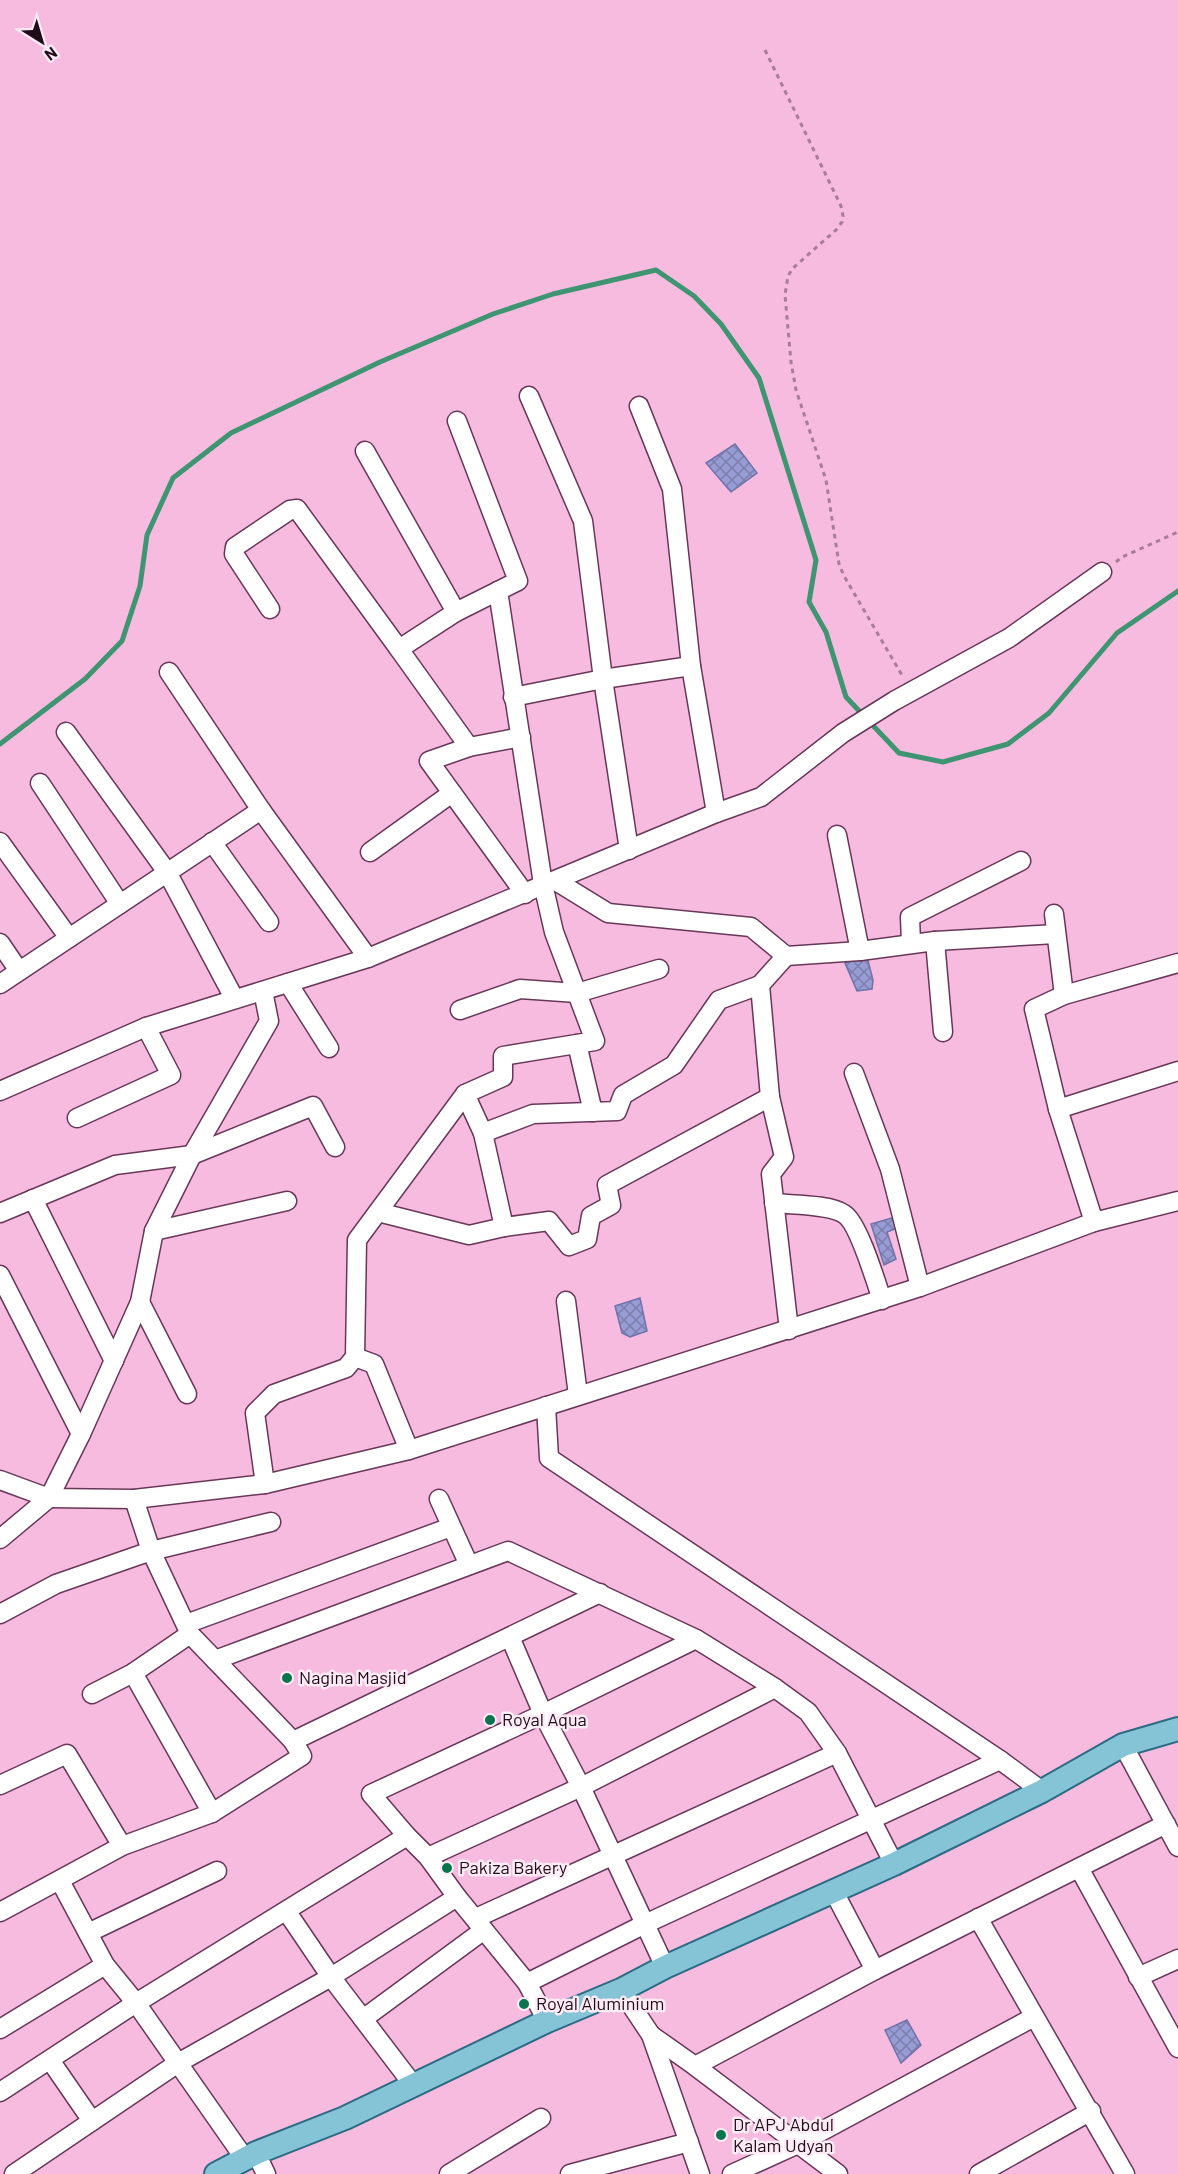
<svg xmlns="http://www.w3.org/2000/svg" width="1178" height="2174" viewBox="0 0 1178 2174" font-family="Barlow,sans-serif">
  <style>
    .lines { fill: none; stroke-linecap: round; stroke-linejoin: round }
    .stream { stroke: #3f9571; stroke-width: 5 }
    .building { fill: url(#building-cross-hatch); stroke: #7072a9; stroke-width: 1.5 }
    .minor-casing { stroke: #683758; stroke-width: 21 }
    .major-casing { stroke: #2c6a82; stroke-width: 26 }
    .path { stroke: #a97c98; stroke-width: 3; stroke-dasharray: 4.5 4.5; stroke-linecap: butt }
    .minor { stroke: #fff; stroke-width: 18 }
    .major { stroke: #85c4d6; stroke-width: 22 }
    .poi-dot { fill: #08754e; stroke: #feebf6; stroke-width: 2 }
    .labels { text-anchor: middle; stroke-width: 5; stroke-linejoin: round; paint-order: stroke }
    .poi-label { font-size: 18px; fill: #200c19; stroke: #feebf6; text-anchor: start }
  </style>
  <defs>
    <pattern id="building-cross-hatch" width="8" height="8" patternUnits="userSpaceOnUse" patternTransform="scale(1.5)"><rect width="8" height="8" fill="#989cd5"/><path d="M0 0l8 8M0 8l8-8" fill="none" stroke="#7c7eac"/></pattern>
  </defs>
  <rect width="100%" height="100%" fill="#f7bbe0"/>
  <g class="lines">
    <polyline class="stream" points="0,744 85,679 122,641 140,586 147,535 173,478 231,433 380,362 493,314 553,294 656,270 694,296 721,324 759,378 816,560 809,602 826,632 846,697 899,753 943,762 1008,744 1049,713 1117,633 1178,591"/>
  </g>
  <g class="building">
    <polygon points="735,444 757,473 731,492 706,463"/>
    <polygon points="866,953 873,980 872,989 857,991 845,963"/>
    <polygon points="899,1216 902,1226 887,1232 896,1259 884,1265 871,1224"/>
    <polygon points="640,1298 647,1331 630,1337 622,1333 615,1306"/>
    <polygon points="907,2020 921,2045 901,2063 885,2030"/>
  </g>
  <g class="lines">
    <g class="minor-casing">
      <g id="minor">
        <polyline points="529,396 583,521 603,679 629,850"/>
        <polyline points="639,406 672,489 691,666 716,813"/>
        <polyline points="457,421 518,581 456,612 399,649 469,747"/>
        <polyline points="365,451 456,612"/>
        <polyline points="270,609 234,554 235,547 290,510 297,509 399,649"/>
        <polyline points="169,672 261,810 368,958"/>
        <polyline points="513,697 603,679 691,666"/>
        <polyline points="66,732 167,872 234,998"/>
        <polyline points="521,737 469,747 429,761 525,894"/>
        <polyline points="40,783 120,904"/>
        <polyline points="837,835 860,951"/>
        <polyline points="0,842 69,938"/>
        <polyline points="212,842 269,922"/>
        <polyline points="370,852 452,793"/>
        <polyline points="556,881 608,913 751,927 786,956 860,951 935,941 1056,934"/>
        <polyline points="1054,914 1064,995"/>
        <polyline points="935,941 943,1032"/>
        <polyline points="0,943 19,971"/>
        <polyline points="911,943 910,917 1021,861"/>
        <polyline points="786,956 760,985 770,1097 784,1157 771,1174 789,1330"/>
        <polyline points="288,983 329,1048"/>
        <polyline points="0,984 261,810"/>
        <polyline points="460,1010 520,989 577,993 659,969"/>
        <polyline points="577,1044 593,1112"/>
        <polyline points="854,1073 890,1169 920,1287"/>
        <polyline points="0,1091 146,1027 368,958 716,813 761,797 843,733 894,701 1009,638 1102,572"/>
        <polyline points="465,1094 483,1133 504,1227"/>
        <polyline points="1058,1109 1178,1071"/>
        <polyline points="77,1118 171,1075 146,1027"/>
        <polyline points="483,1133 533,1114 617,1111 623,1095 674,1065 719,1000 760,985"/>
        <polyline points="33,1199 114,1361"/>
        <path d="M 774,1203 C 792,1205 830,1204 844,1214 C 858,1222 876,1282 882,1300"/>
        <polyline points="378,1212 469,1235 504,1227 549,1221 569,1246 587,1239 591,1216 611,1205 607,1185 770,1097"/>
        <polyline points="0,1213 115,1165 192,1155 313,1106 335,1147"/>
        <polyline points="1094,1222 1058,1109 1034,1009 1064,995 1178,963"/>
        <polyline points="154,1231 287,1201"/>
        <polyline points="0,1275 81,1434"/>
        <polyline points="566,1301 578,1395"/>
        <polyline points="140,1302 187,1394"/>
        <polyline points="355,1357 374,1364 409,1450"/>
        <polyline points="546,1406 549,1458 1000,1760 1042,1791"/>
        <polyline points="0,1480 49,1498 134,1499 265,1484 409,1450 920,1287 1094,1222 1178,1201"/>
        <polyline points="265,1484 255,1413 274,1394 346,1368 355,1357 357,1240 465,1094 503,1077 503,1056 595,1041 554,932 543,884 498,591"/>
        <polyline points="134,1499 151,1551 190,1634 293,1741"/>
        <polyline points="439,1499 469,1565"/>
        <polyline points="0,1539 49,1498 81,1434 140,1302 154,1231 192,1155 269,1021 263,991"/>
        <polyline points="0,1614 56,1584 151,1551 271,1522"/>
        <polyline points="186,1624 451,1527"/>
        <polyline points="510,1637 543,1714 581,1787 665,1967"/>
        <polyline points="215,1660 508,1551 696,1639 775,1688 808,1712 837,1753 894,1864"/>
        <polyline points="133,1673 212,1813"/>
        <polyline points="92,1694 133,1673 190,1634"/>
        <polyline points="1123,1745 1178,1847"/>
        <polyline points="0,1785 67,1754 122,1846"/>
        <polyline points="428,1857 581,1787 775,1688"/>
        <polyline points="1079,1868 1178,2048"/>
        <polyline points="60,1881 105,1965 136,2003 245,2159"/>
        <polyline points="834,1892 875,1970"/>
        <polyline points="0,1912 122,1846 212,1813 302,1756 293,1741 600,1593"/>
        <polyline points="287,1912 331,1977 414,2086"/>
        <polyline points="476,1918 837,1753"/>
        <polyline points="978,1918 1125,2174"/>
        <polyline points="88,1933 217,1871"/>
        <polyline points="1138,1977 1178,1959"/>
        <polyline points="527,1983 645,1924 1000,1760"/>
        <polyline points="621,1990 651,2035 700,2174"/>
        <polyline points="363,2019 484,1930"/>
        <polyline points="547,2021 527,1983 457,1897 428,1857 407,1836 371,1794 543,1714 696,1639"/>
        <polyline points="0,2029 105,1965"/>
        <polyline points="651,2035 695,2066 838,2174"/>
        <polyline points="50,2060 92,2121"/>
        <polyline points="695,2066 875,1970 1166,1824"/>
        <polyline points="0,2092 136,2003 407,1836"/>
        <polyline points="256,2153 266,2174"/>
        <polyline points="14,2174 178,2063 331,1977 457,1897"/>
        <polyline points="449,2174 541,2118"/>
        <polyline points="570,2174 689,2142"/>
        <polyline points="732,2174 798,2144 1034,2017"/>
        <polyline points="979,2174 1091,2111"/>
      </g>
    </g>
    <g class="major-casing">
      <polyline id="major" points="216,2174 256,2153 345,2118 547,2021 621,1990 665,1967 894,1864 1042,1791 1123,1745 1178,1729"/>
    </g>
    <g class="path">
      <polyline points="765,50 841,206 843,216 842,222 836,230 793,268 788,276 785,295 791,362 796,390 826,480 839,564 844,576 903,677"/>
      <polyline points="1116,562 1122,557 1178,532"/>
    </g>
    <use href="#minor" class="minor"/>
    <use href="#major" class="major"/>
  </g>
  <g class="poi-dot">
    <circle cx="287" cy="1678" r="6"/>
    <circle cx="490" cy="1720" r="6"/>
    <circle cx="447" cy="1868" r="6"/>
    <circle cx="524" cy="2004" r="6"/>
    <circle cx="721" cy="2135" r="6"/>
  </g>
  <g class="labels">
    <g class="poi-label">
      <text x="299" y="1684">Nagina Masjid</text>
      <text x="502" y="1726">Royal Aqua</text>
      <text x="459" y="1874">Pakiza Bakery</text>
      <text x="536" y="2010">Royal Aluminium</text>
      <text x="733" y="2131">Dr APJ Abdul<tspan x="733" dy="21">Kalam Udyan</tspan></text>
    </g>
  </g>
  <g transform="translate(42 42) rotate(143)" stroke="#feebf6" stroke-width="4.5" paint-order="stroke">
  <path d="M0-4.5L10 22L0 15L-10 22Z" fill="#200c19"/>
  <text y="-9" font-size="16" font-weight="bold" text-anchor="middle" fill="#200c19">N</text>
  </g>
</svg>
